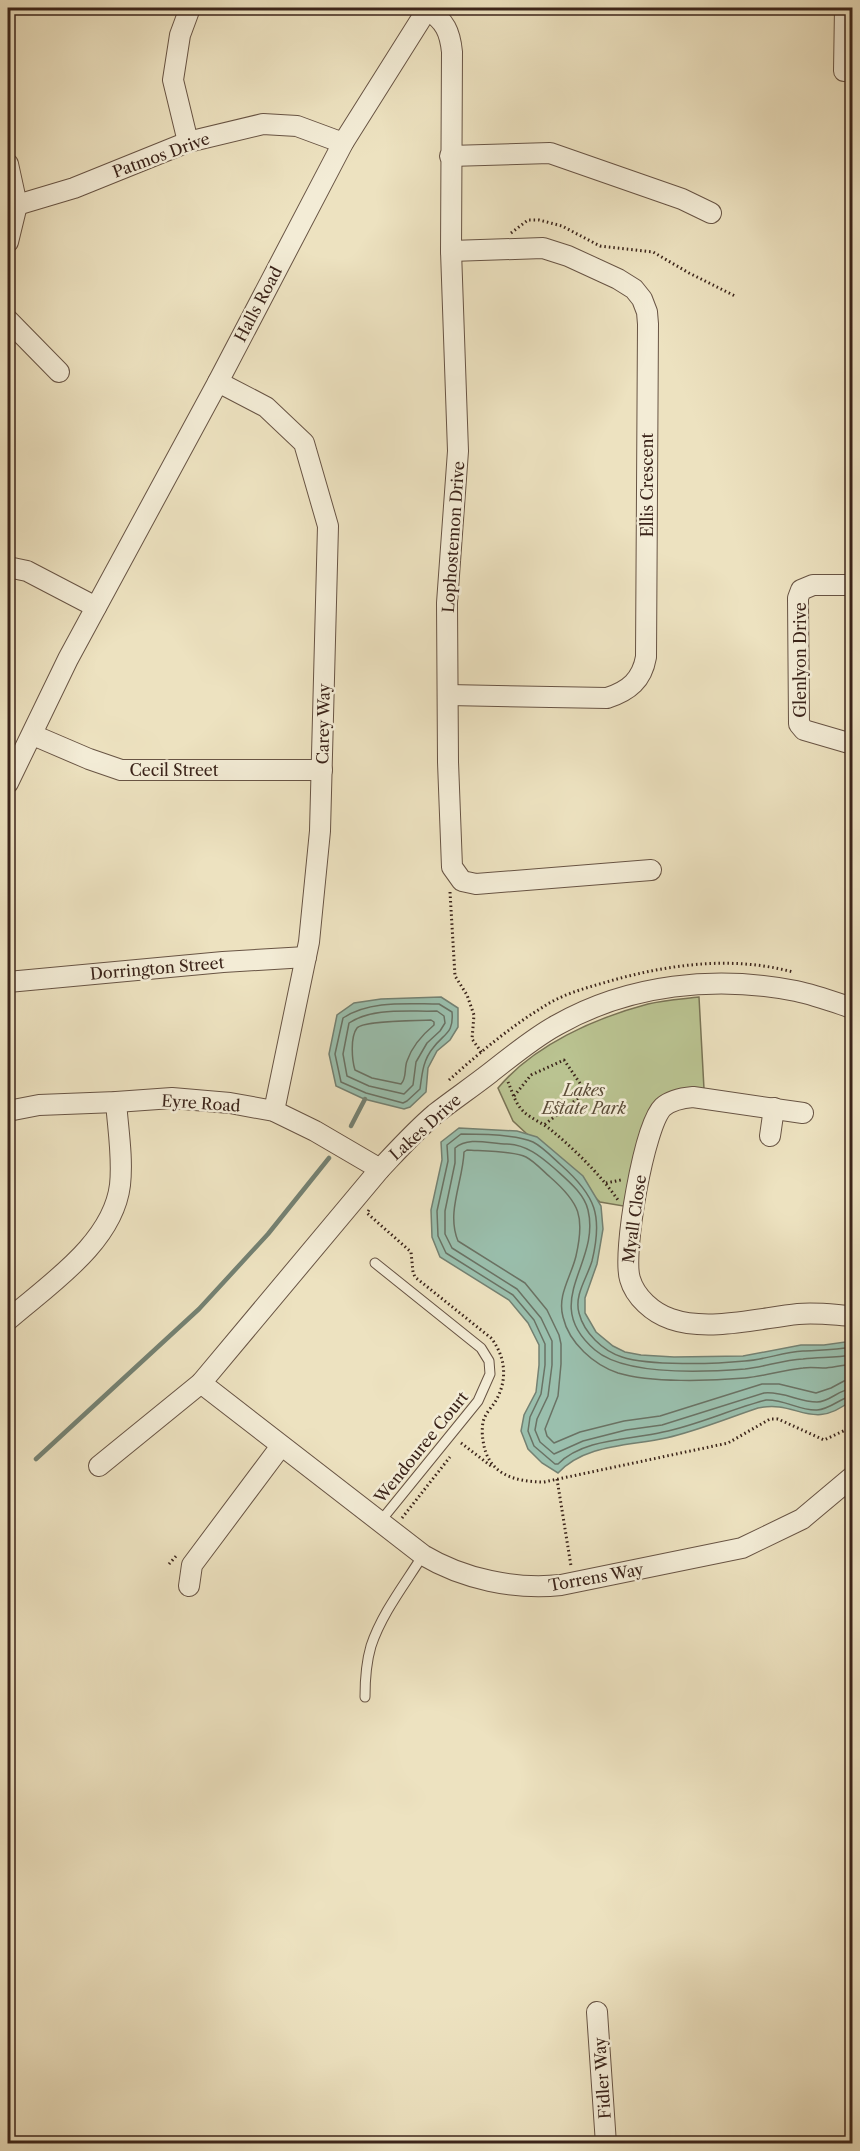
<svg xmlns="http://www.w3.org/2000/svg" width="860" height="2151" viewBox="0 0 860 2151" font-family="'Libre Caslon Text',serif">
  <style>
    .green { fill: #bac391; stroke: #7a7456; stroke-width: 1.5 }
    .water { fill: #9abfad; stroke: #748172; stroke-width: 1.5 }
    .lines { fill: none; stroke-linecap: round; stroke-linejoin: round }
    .shore { stroke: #6a7264; stroke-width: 1.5 }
    .stream { stroke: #748172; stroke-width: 4.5 }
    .service-casing { stroke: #685444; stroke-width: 11 }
    .minor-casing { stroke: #685444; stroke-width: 22 }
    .path { stroke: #3b241a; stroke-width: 3; stroke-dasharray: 1.5 3; stroke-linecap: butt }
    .service { stroke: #f3ecd6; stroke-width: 9 }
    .minor { stroke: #f3ecd6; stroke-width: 20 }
    .labels { text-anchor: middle; stroke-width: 5; stroke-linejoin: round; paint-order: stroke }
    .street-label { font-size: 16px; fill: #3b241a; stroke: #f3ecd6 }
    .park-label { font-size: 16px; font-style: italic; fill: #5b4c38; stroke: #f3ecd6 }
  </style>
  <rect width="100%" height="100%" fill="#ede2c0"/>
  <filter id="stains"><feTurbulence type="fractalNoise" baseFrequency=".00333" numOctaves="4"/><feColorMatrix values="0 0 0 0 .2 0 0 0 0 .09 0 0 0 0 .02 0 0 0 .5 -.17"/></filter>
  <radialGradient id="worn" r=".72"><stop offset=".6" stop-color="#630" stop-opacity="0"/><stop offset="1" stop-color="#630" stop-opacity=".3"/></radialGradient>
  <path class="green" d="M 699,997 L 704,1089 L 660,1098 L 640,1132 L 629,1207 L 600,1202 L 513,1121 L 498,1088 C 534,1045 595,1018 648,1004 C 664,1000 682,999 699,997 Z"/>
  <g class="water">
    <polygon points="441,997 458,1008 458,1027 450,1040 437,1051 428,1068 426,1092 410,1107 404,1109 364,1099 336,1086 329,1054 337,1015 354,1003 381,999"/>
    <path d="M 459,1128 L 517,1131 L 537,1137 L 583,1176 L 601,1206 L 603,1229 L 597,1264 L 585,1298 L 585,1313 L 596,1332 L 613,1346 L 625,1352 L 641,1355 L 674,1357 L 743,1356 L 801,1345 L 824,1345 L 852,1341 L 852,1400 C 810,1433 798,1399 758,1408 C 728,1418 697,1431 666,1438 C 629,1446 585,1444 558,1473 L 542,1463 L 528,1449 L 521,1431 L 524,1415 L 536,1392 L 539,1365 L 539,1345 L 528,1323 L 509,1300 L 440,1257 L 432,1237 L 431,1210 L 442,1160 L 441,1142 Z"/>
  </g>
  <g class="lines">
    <g class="shore">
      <path d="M 439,1004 L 452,1012 C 454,1034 444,1033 433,1048 C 423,1060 422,1074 420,1089 L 407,1101 L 403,1103 L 366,1093 L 341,1082 L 335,1054 L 343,1018 C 370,1000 407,1004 439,1004 Z"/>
      <path d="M 437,1011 L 444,1016 L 445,1023 L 440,1031 L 427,1043 L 416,1062 L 413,1085 L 404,1094 L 369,1086 L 347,1076 L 343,1054 L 349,1023 C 373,1007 409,1012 437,1011 Z"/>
      <path d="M 431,1020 L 434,1022 L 434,1025 C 422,1035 412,1046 407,1061 C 404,1069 407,1078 401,1084 L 372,1078 L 355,1070 C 352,1060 350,1037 357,1028 C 364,1020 418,1021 431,1020 Z"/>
      <path d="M 852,1347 C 836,1350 820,1350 803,1351 C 783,1352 764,1360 745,1361 C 715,1364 649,1366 622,1357 C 603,1351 584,1333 579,1313 C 574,1295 587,1278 592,1261 C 603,1216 596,1196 561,1165 C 553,1158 543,1147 533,1142 C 518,1135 479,1134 461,1134 L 447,1145 L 448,1161 L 437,1211 L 438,1236 L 446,1253 L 513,1295 L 534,1320 L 545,1344 L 545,1365 L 541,1394 L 530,1417 L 528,1431 L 534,1446 L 555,1464 L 558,1464 C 584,1438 630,1440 663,1432 C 698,1425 731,1409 766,1400 C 784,1399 800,1411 817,1410 C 831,1409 840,1398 852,1396"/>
      <path d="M 852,1355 C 835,1358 820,1357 803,1359 C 783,1360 764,1367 745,1369 C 706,1372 625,1376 595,1350 C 539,1302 601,1264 588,1210 C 584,1193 567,1180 554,1168 C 540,1156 527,1145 507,1144 C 490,1144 469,1136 455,1148 L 455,1163 L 445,1211 L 445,1234 L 452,1248 L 517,1289 L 541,1318 L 552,1341 L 552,1365 L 548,1396 L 537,1419 L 535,1430 L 540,1442 L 554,1454 L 583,1441 L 626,1430 L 662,1425 L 764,1393 C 783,1391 799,1402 817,1402 C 830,1402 839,1389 852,1389"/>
      <path d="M 852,1364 C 844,1365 835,1367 826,1368 C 818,1368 810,1367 803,1368 C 783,1370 765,1376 745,1378 C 710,1381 651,1383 618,1373 C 594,1365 569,1343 563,1317 C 557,1295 571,1277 576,1256 C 585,1217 580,1203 550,1177 C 543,1171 534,1161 526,1157 C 514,1151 481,1151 467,1150 L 464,1152 C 463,1181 446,1213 458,1241 L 525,1283 L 547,1310 L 559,1335 L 561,1344 L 561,1364 L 558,1396 L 545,1429 L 547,1436 L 554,1443 L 580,1432 L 624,1421 L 660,1416 L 762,1384 L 779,1384 L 816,1393 L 831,1388 L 844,1381 L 852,1380"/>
    </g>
    <g class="stream">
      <polyline points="351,1126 365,1099"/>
      <polyline points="36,1459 199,1309 268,1234 329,1158"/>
    </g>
    <g class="service-casing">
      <g id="service">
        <polyline points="375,1263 481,1348 489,1361 490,1374 478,1401 379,1523"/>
        <path d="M 365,1697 C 365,1680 366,1663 371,1646 C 382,1613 405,1584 423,1555"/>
      </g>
    </g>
    <g class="minor-casing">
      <g id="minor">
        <path d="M 428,10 C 445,21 450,32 452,52 L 451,251 L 458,451 L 447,603 L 448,762 L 452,867 L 462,881 L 476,884 L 651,870"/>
        <polyline points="844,71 845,8"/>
        <polyline points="188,142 173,80 180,35 190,8"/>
        <polyline points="450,156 550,153 682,199 711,213"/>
        <polyline points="8,164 17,205 8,242"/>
        <polyline points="17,205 74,188 188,142 263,124 297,126 343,143"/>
        <polyline points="8,320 59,372"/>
        <polyline points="218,382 266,407 304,443 328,526 320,831 309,942 274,1111"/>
        <polyline points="8,567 27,571 96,607"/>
        <polyline points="852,585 813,585 801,590 798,598 799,724 804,730 852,744"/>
        <path d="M 448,695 L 607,698 C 629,691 642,680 646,657 L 648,324 L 647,312 L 642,299 L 634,289 L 618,279 L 568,256 L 543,248 L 451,251"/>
        <polyline points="33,735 89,759 121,770 322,770"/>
        <polyline points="8,783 68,659 218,382 343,143 428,8"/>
        <polyline points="8,982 223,962 306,957"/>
        <polyline points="8,1111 39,1105 116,1102 172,1098 230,1103 274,1111 315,1131 380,1169"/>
        <path d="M 803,1113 L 693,1097 C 682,1098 671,1100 663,1107 C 644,1125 622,1254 630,1279 C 635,1297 653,1313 671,1319 C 708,1332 760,1318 798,1314 C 816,1312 835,1315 852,1316"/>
        <polyline points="770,1136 774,1108"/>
        <path d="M 8,1320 C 48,1285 113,1243 120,1185 C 123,1158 118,1129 116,1102"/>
        <path d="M 201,1383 L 423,1555 C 463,1579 515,1590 561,1585 L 742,1548 L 802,1519 L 852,1477"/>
        <path d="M 99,1466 L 201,1383 L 380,1169 C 398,1150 415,1131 435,1114 C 453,1100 472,1087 490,1073 C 512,1056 533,1038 557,1025 C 629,984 716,975 796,991 C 815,995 834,1002 852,1008"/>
        <polyline points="189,1586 192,1565 281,1446"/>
        <polyline points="597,2012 606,2144"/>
      </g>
    </g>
    <g class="path">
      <polyline points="511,233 528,220 539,220 562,226 600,246 653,252 689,273 735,296"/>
      <polyline points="450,892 455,976 467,995 474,1015 472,1039 482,1053"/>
      <path d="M 449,1080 C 478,1054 510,1027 543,1007 C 561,995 582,989 603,983 C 664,965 730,955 793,972"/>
      <path d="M 508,1082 C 512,1091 515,1103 523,1111 C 530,1118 542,1123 550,1129 C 575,1150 599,1173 618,1200"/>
      <polyline points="514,1096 531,1075 564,1060 586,1092 544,1125"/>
      <polyline points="606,1183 621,1180"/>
      <path d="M 369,1210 L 367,1213 L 411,1252 L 413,1272 L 415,1277 L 491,1338 C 506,1357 508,1381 495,1402 C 491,1408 485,1414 483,1422 C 482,1428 482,1435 483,1440 C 487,1474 514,1482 544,1482 L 728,1443 L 770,1419 L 778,1419 L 824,1440 L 852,1427"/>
      <polyline points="461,1443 491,1466"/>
      <polyline points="557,1479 571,1566"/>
      <polyline points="402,1518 450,1457"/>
      <polyline points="169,1564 177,1555"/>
    </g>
    <use href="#service" class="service"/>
    <use href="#minor" class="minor"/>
  </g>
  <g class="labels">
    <g class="street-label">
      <text transform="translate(161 155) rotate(-20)" y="6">Patmos Drive</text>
      <text transform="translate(258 304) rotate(-62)" y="6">Halls Road</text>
      <text transform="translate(647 485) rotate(-90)" y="6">Ellis Crescent</text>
      <text transform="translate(453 537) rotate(-86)" y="6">Lophostemon Drive</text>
      <text transform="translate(800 660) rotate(-90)" y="6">Glenlyon Drive</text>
      <text transform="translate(323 724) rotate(-89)" y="6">Carey Way</text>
      <text x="174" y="776">Cecil Street</text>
      <text transform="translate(157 968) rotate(-5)" y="6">Dorrington Street</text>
      <text transform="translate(201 1103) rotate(4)" y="6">Eyre Road</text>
      <text transform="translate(425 1127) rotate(-42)" y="6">Lakes Drive</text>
      <text transform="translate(634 1219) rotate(-82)" y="6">Myall Close</text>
      <text transform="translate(421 1447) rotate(-51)" y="6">Wendouree Court</text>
      <text transform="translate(596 1577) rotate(-10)" y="6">Torrens Way</text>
      <text transform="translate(602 2078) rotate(-94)" y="6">Fidler Way</text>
    </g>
    <g class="park-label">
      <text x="584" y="1096">Lakes<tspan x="584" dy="18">Estate Park</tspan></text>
    </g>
  </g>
  <rect width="860" height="2151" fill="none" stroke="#ede2c0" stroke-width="30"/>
  <rect x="9" y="9" width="842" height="2133" fill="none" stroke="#3b241a" stroke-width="3"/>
  <rect x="15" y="15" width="830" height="2121" fill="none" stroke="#3b241a" stroke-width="1.5"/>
  <rect width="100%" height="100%" filter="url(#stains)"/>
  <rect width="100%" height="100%" fill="url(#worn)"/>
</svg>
